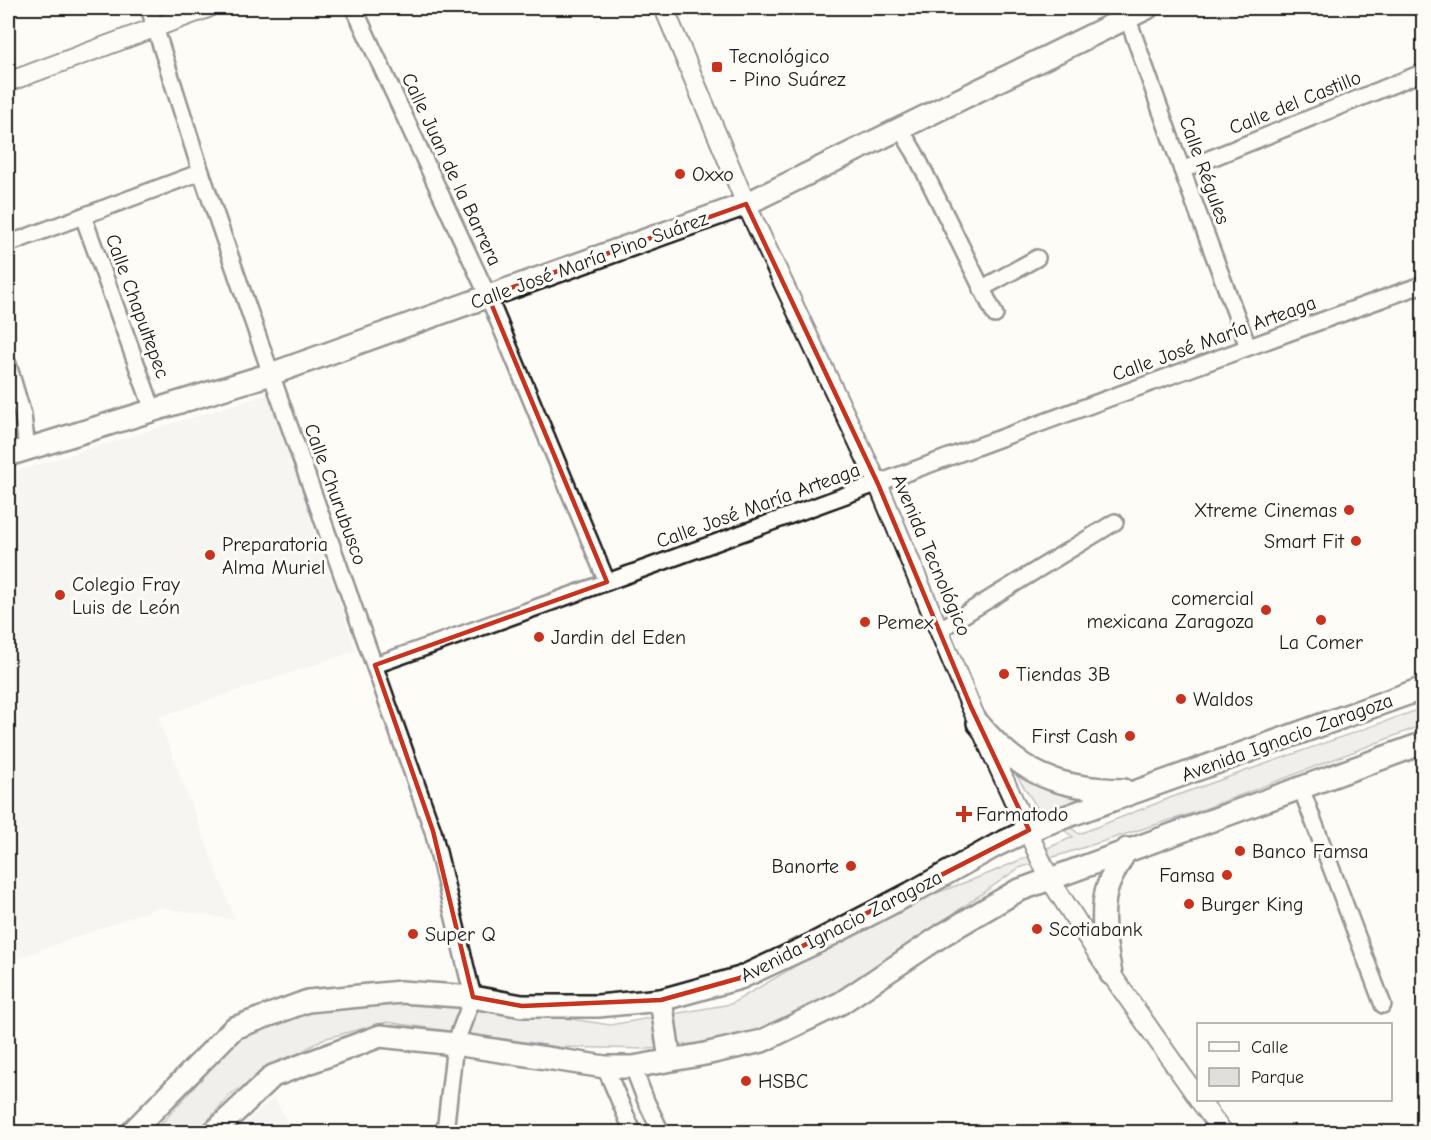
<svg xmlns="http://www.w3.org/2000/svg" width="1431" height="1140" viewBox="0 0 1431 1140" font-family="'Comic Neue',sans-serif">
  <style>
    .built { fill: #eeede9 }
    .green { fill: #e0dfdb; stroke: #7e7e7c; stroke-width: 1.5 }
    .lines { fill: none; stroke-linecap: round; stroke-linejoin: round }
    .minor-casing { stroke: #1c1c1c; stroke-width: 20 }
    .tertiary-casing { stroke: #1c1c1c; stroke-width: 22 }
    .secondary-casing { stroke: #1c1c1c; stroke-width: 26 }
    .minor { stroke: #fdfcf7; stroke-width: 15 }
    .tertiary { stroke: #fdfcf7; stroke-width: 18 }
    .secondary { stroke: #fdfcf7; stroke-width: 21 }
    .marked { fill: none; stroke: #c8321e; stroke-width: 4.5; stroke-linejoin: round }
    .poi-dot { fill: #c8321e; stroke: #fdfcf7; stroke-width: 2 }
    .labels { text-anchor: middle; stroke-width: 6; stroke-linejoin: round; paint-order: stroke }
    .poi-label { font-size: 20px; fill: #1c1c1c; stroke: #fdfcf7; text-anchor: start }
    .street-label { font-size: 20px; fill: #1c1c1c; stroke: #fdfcf7 }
  </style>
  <rect width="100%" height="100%" fill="#fdfcf7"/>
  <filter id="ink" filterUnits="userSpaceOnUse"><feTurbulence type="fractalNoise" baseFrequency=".0167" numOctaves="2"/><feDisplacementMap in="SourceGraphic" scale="12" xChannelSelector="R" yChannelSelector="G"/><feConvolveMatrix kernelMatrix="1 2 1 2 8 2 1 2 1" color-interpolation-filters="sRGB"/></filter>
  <g filter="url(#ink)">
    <g class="built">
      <polygon points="269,394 356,651 158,717 235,920 159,907 8,962 8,474"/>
      <polygon points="274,1098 293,1132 235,1132 240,1127"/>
    </g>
    <polygon class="green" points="1423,708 1423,725 1199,811 1019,868 881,964 785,1027 729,1040 649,1049 559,1047 387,1022 323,1039 231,1094 198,1132 154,1132 244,1031 324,998 396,992 610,1025 731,1004 889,911 990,873 1073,837 1040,812 1011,767 1093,798 1046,809 1079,834 1175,796"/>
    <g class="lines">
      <g class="minor-casing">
        <g id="minor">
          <polyline points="149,8 201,172 271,374 433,831 473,997 455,1044 445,1132"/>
          <polyline points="354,8 488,296 607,582"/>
          <polyline points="1124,8 1182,170 1248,347"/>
          <polyline points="901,130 915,153 995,315"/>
          <polyline points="1182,170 1424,72"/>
          <polyline points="83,216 153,410"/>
          <polyline points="8,244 201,172"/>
          <polyline points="981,289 1037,258"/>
          <polyline points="8,364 23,415 27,450"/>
          <polyline points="939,630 1115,522"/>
          <path d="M 375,665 C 726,542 1073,409 1424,284"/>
          <polyline points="1301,788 1383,1005"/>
          <polyline points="605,1067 633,1132"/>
          <polyline points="633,1067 646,1101 661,1132"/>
        </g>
      </g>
      <g class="tertiary-casing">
        <g id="tertiary">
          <polyline points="664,8 746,204 878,484 971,707 1049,878 1111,974 1198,1098"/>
          <polyline points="8,82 208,8"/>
          <polyline points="1199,1100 1223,1132"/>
        </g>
      </g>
      <g class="secondary-casing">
        <g id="secondary">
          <polyline points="8,455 271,374 746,204 1147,8"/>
          <path d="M 978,723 C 1021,775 1059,789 1124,790"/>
          <path d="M 1111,974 C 1106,947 1100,919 1106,892 C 1110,877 1119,863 1127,849"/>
          <polyline points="661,1000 670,1060"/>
          <polyline points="132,1132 234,1028 308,1001 401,992 473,997 522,1006 598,1006 661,1000 740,978 813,944 911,893 997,845 1029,830 1424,688"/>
          <polyline points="214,1132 273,1076 380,1036 455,1044 605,1067 633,1067 705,1054 762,1041 841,1003 944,934 1017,891 1424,743"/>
        </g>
      </g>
      <use href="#minor" class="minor"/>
      <use href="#tertiary" class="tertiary"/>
      <use href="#secondary" class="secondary"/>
    </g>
  </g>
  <path d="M0 0H1431V1140H0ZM 746,204 L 878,484 L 971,707 L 1029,830 L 740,978 L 661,1000 L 522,1006 L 473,997 L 433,831 L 375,665 L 607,582 L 488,296 Z" fill="#fdfcf7" fill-opacity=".55" fill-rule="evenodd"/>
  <path class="marked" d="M 746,204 L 878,484 L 971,707 L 1029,830 L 740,978 L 661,1000 L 522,1006 L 473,997 L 433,831 L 375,665 L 607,582 L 488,296 Z"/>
  <g class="poi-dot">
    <rect x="711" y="61" width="12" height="12" rx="3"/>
    <circle cx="680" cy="174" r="6"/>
    <circle cx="1349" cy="510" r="6"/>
    <circle cx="1356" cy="541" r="6"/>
    <circle cx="210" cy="555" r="6"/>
    <circle cx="60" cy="595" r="6"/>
    <circle cx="1266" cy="610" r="6"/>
    <circle cx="1321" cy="620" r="6"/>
    <circle cx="865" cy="622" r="6"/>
    <circle cx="539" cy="637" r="6"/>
    <circle cx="1004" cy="674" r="6"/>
    <circle cx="1181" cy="699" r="6"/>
    <circle cx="1130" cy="736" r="6"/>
    <path d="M961 805h6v6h6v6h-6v6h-6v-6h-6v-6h6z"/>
    <circle cx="1240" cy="851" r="6"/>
    <circle cx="851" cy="866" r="6"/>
    <circle cx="1227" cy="875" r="6"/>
    <circle cx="1189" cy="904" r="6"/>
    <circle cx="1037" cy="929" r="6"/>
    <circle cx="413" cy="934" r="6"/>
    <circle cx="746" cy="1081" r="6"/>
  </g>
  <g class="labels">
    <g class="poi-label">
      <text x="729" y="63">Tecnológico<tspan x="729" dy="23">- Pino Suárez</tspan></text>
      <text x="692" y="181">Oxxo</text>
      <text x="1337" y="517" text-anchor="end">Xtreme Cinemas</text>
      <text x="1344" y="548" text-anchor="end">Smart Fit</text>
      <text x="222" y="551">Preparatoria<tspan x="222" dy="23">Alma Muriel</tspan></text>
      <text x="72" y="591">Colegio Fray<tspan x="72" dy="23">Luis de León</tspan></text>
      <text x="1254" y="605" text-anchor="end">comercial<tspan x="1254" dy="23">mexicana Zaragoza</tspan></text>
      <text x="877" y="629">Pemex</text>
      <text x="551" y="644">Jardin del Eden</text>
      <text x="1321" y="649" text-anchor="middle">La Comer</text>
      <text x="1016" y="681">Tiendas 3B</text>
      <text x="1193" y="706">Waldos</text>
      <text x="1118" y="743" text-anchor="end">First Cash</text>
      <text x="976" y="821">Farmatodo</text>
      <text x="1252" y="858">Banco Famsa</text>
      <text x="839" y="873" text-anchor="end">Banorte</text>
      <text x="1215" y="882" text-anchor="end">Famsa</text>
      <text x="1201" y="911">Burger King</text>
      <text x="1049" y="936">Scotiabank</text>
      <text x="425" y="941">Super Q</text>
      <text x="758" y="1088">HSBC</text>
    </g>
    <g class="street-label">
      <text transform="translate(1295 102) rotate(-22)" y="7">Calle del Castillo</text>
      <text transform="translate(452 169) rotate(65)" y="7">Calle Juan de la Barrera</text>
      <text transform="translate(1205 170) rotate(70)" y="7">Calle Régules</text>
      <text transform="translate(589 260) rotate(-20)" y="7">Calle José María Pino Suárez</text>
      <text transform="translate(138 306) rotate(70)" y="7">Calle Chapultepec</text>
      <text transform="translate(1214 338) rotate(-20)" y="7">Calle José María Arteaga</text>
      <text transform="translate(336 494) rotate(70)" y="7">Calle Churubusco</text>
      <text transform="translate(758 505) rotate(-20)" y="7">Calle José María Arteaga</text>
      <text transform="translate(932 555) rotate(67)" y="7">Avenida Tecnológico</text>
      <text transform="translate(1287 737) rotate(-20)" y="7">Avenida Ignacio Zaragoza</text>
      <text transform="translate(841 926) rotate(-27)" y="7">Avenida Ignacio Zaragoza</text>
    </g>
  </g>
  <rect width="1431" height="1140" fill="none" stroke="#fdfcf7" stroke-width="30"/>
  <rect x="15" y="15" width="1401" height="1110" fill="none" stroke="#1c1c1c" stroke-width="2" filter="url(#ink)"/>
  <rect x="1197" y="1023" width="195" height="78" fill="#fdfcf7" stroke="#a3a29f" stroke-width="1.5"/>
  <rect x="1209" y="1042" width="30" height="9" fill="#fdfcf7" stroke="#a3a29f" stroke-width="1.5"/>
  <text x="1251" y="1053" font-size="18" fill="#1c1c1c">Calle</text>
  <rect x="1209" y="1068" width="30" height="18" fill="#e0dfdb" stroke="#a3a29f" stroke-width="1.5"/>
  <text x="1251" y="1083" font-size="18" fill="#1c1c1c">Parque</text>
</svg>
